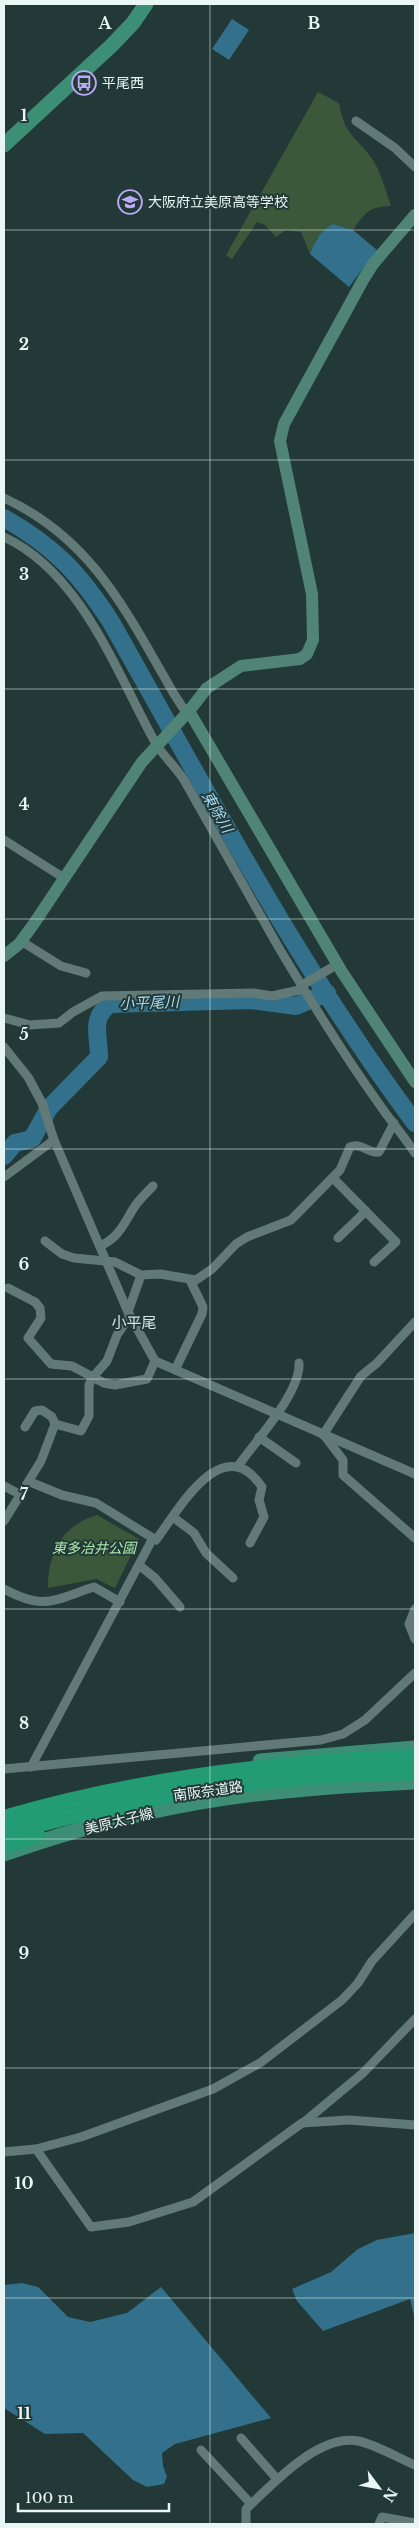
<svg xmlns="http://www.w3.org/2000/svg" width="419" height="2528" viewBox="0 0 419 2528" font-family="'Libre Baskerville','Noto Sans JP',serif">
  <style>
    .green { fill: #3b583a }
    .water { fill: #32708c }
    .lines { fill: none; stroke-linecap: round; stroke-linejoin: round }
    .river { stroke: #32708c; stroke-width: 18 }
    .street { stroke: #627a77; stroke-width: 9 }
    .secondary { stroke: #4f8476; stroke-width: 12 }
    .primary { stroke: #3c8e75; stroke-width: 15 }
    .highway { stroke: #239b73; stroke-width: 16 }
    .grid { fill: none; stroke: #e8f6f4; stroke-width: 1; stroke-opacity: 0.55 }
    .labels { text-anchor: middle; stroke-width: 4; stroke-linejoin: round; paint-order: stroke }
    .poi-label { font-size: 14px; fill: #e8f6f4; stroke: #233937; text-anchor: start }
    .park-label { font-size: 14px; font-style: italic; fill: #aceaaa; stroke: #233937 }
    .street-label { font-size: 14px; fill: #e8f6f4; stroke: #233937 }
    .water-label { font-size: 15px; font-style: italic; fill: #a7dbf5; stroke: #233937 }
    .neighbourhood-label { font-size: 15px; fill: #cfeae6; stroke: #233937 }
    .grid-label { font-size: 16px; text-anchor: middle; font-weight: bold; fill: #e8f6f4; stroke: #233937; stroke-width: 4; stroke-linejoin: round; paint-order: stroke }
  </style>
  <rect width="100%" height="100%" fill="#233937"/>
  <g class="green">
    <path d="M 318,92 L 339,103 C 345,139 358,136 374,162 C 382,175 386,192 391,206 C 368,207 366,212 353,230 L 333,224 L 316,239 L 310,254 L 301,232 L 286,230 L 276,237 L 265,225 L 257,222 L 232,259 L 226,255 Z"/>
    <path d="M 97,1515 L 139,1539 L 115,1588 L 96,1579 L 48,1588 C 48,1553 62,1525 97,1515 Z"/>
  </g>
  <g class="water">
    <polygon points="232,19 249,30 229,60 212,49"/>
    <path d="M 333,224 L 353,230 L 377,250 L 349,287 L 310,254 C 315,240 320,232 333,224 Z"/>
    <polygon points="415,2233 415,2320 410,2299 323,2331 297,2301 292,2289 331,2272 358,2249 377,2240"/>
    <polygon points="22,2283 38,2287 68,2317 90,2322 127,2313 161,2287 271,2418 175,2444 162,2453 163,2466 167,2477 164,2484 147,2487 133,2480 83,2433 45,2434 4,2408 4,2285"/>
  </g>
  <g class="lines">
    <g class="river">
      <path d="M 4,518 C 54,546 80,574 111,622 C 207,792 298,966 415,1123"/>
      <path d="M 4,1156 L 15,1143 L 32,1139 L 49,1108 L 99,1057 C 99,1036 90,1018 110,1004 L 250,1000 L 296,1006 L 327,993"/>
    </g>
    <g class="street">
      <polyline points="356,121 395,148 415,167"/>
      <path d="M 4,498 C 93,539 127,613 174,694 L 183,708 L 189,711"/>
      <path d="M 4,537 C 82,573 117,674 156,744 C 164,757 176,767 184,780 C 216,836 247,892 279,948 C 310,1000 342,1052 377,1101 C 389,1119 403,1135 415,1153"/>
      <polyline points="4,840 64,878"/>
      <polyline points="21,941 61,966 86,973"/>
      <polyline points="302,985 338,964"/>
      <polyline points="4,1018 30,1025 59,1023 73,1012 102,996 253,993 272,996 304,989"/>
      <polyline points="4,1047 28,1077 42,1103 54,1140 128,1312 155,1361 415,1474"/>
      <polyline points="4,1177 54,1140"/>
      <polyline points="333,1178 396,1242 374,1262"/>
      <polyline points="338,1238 366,1211"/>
      <path d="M 45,1241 L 62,1254 L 74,1258 L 115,1262 L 141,1275 L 160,1274 L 196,1280 L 212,1269 L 236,1244 L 247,1237 L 291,1220 L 340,1170 L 350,1147 C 362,1142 368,1154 379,1152 L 394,1123"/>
      <path d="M 100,1246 C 119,1238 124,1223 135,1206 C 140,1199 147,1192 153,1186"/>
      <polyline points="8,1288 35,1302 40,1308 41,1318 28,1338 51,1364 72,1366 104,1383 115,1385 147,1379 155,1361"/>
      <polyline points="128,1312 141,1275"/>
      <polyline points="175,1370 202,1314 203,1307 190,1280"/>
      <polyline points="55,1424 81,1431 89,1416 89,1385 93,1377 107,1361 117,1335 130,1316"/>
      <polyline points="323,1435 361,1376 377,1363 415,1322"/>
      <polyline points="324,1435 343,1460 343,1475 415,1538"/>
      <polyline points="259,1437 296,1463"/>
      <path d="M 238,1466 C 255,1442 301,1392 299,1363"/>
      <path d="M 30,1482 L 62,1495 L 96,1503 L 156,1540 C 179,1509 223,1429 262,1487 L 259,1500 L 264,1517 L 250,1543"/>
      <polyline points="4,1486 21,1495"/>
      <polyline points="173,1517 194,1533 206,1553 233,1578"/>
      <polyline points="4,1521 41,1461 55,1424 52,1417 42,1410 35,1411 25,1427"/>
      <polyline points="139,1565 155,1578 180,1607"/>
      <path d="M 4,1589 C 45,1611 53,1600 94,1587 L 120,1602"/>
      <polyline points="415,1609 409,1624 415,1639"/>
      <polyline points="31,1767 153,1538"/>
      <polyline points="4,1769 321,1740 343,1734 365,1720 415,1673"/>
      <polyline points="303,2123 363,2073 415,2019"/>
      <polyline points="36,2149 81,2137 213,2089 260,2063 342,2000 358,1983 372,1961 415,1914"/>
      <polyline points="4,2152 36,2149 91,2227 129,2222 193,2202 302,2123 349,2120 415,2125"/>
      <polyline points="241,2438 277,2479"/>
      <polyline points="201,2450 251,2504"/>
      <path d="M 246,2524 L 246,2509 C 273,2484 318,2434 358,2441 C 377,2445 398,2458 415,2465"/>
      <polyline points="379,2524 382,2517 415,2523"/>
    </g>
    <g class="secondary">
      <polyline points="189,711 342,972 415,1082"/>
      <polyline points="4,956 19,944 33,925 142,762 189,711 207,688 241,666 300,659 307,654 313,640 312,594 280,441 284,424 363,280 373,264 415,215"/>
    </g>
    <g class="primary">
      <polyline points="4,145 112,45 133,23 146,4"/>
      <polyline points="260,1761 415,1748"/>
      <path d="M 4,1854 C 75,1829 150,1809 225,1798 C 288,1789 352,1785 415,1782"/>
    </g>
    <g class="highway">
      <path d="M 4,1818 C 137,1779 277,1762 415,1757"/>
      <path d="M 4,1834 C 106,1805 214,1784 320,1776 C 352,1773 384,1773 415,1772"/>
      <polyline points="4,1846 37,1835"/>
    </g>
  </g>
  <path class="grid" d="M 210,4 L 210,2524M 4,230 L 415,230M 4,460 L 415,460M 4,689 L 415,689M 4,919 L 415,919M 4,1149 L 415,1149M 4,1379 L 415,1379M 4,1609 L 415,1609M 4,1839 L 415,1839M 4,2068 L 415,2068M 4,2298 L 415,2298"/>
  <defs>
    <g id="bus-ring" transform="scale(1.25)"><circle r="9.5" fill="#233937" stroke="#bbaaf6" stroke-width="1.5"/><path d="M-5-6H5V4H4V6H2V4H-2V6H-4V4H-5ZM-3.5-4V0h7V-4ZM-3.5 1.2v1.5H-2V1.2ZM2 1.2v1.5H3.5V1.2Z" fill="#bbaaf6"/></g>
    <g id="school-ring" transform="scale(1.25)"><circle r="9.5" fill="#233937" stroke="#bbaaf6" stroke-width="1.5"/><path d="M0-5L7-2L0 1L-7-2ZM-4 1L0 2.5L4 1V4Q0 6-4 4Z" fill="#bbaaf6"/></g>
  </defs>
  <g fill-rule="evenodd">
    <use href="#bus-ring" x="84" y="83"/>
    <use href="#school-ring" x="130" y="202"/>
  </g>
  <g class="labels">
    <g class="poi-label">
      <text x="102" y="88">平尾西</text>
      <text x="148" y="207">大阪府立美原高等学校</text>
    </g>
    <g class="park-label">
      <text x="94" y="1553">東多治井公園</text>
    </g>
    <g class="street-label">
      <text transform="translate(208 1791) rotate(-8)" y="5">南阪奈道路</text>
      <text transform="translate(119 1821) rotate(-14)" y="5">美原太子線</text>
    </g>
    <g class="water-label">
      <text transform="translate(217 812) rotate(60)" y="5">東除川</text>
      <text transform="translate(149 1003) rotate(-2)" y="5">小平尾川</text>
    </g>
    <g class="neighbourhood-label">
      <text x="134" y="1328">小平尾</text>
    </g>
  </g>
  <g class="grid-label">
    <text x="105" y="29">A</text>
    <text x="314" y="29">B</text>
    <text x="24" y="121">1</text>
    <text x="24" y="350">2</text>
    <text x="24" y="580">3</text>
    <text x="24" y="810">4</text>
    <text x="24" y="1040">5</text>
    <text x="24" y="1270">6</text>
    <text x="24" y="1500">7</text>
    <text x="24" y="1729">8</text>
    <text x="24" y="1959">9</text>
    <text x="24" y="2189">10</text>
    <text x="24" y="2419">11</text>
  </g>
  <rect width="419" height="2528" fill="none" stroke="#e8f6f4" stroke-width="10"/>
  <g transform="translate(379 2488) rotate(122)" stroke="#233937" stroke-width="4" paint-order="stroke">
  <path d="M0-4L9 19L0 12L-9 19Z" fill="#e8f6f4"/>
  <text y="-8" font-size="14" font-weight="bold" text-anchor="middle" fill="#e8f6f4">N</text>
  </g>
  <path d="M18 2503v8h151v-8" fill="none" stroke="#e8f6f4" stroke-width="2.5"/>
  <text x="25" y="2503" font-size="15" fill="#e8f6f4" stroke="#233937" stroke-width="4" paint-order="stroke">100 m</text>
</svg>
